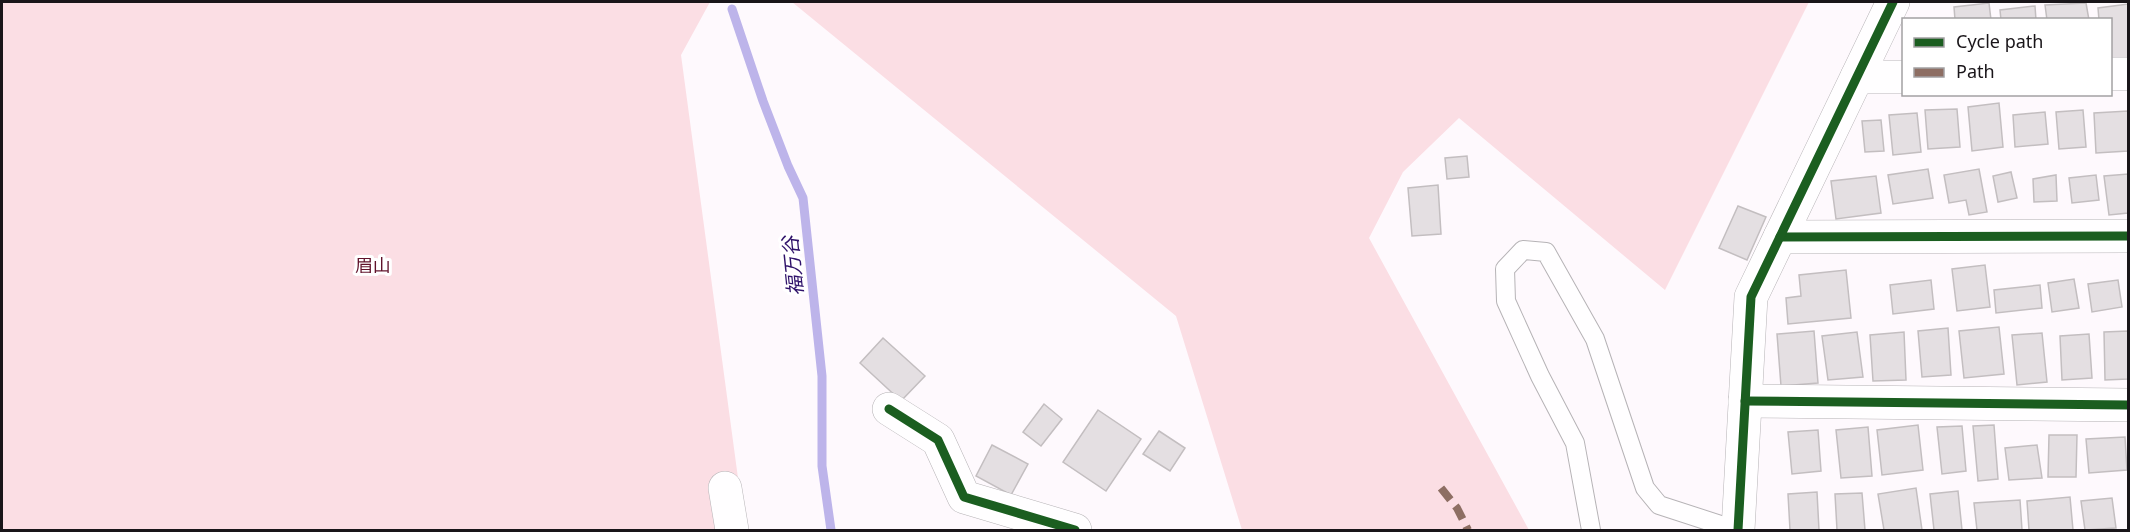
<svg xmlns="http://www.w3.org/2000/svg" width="2130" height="532" viewBox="0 0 2130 532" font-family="'Noto Sans','Noto Sans JP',sans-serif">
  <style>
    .green { fill: #fbdee4 }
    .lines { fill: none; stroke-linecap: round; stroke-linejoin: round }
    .stream { stroke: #bdb4ea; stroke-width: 9 }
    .building { fill: #e4dfe2; stroke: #c3bec0; stroke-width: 1.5 }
    .service-casing { stroke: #b6b3b6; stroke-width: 20 }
    .minor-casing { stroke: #b6b3b6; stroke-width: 34 }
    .service { stroke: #fffeff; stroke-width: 18 }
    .minor { stroke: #fffeff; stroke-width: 33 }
    .quiet { stroke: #8d6e63; stroke-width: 8; stroke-dasharray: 15 8; stroke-linecap: butt }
    .cycleway-casing { stroke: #fff; stroke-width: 13 }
    .cycleway { stroke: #1b5e20; stroke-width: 9 }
    .labels { text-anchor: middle; stroke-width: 6; stroke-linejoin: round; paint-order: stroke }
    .park-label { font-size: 18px; fill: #60122b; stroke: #fff }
    .water-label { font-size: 20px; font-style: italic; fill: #2f126a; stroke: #fff }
  </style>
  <rect width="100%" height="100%" fill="#fef9fd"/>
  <g class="green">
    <polygon points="2,2 710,2 681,55 745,530 2,530"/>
    <polygon points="792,2 1809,2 1665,290 1459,118 1403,172 1369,238 1529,530 1242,530 1176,316"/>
  </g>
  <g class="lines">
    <polyline class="stream" points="732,9 763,101 788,166 803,198 822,376 822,466 831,530"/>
  </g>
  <g class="building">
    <polygon points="1989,3 1991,20 1955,20 1954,7"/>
    <polygon points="2086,3 2089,20 2047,20 2045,5"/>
    <polygon points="2128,4 2128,58 2110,60 2110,20 2099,20 2098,8"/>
    <polygon points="2035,6 2036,20 2001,20 2000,10"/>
    <polygon points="1999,103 2003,147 1972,151 1968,107"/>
    <polygon points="1957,109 1960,147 1928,149 1925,110"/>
    <polygon points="2083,110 2086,147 2059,149 2056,112"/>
    <polygon points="2128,111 2128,151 2096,153 2094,113"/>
    <polygon points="2045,112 2048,144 2015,147 2013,115"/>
    <polygon points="1917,113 1921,152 1893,155 1889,115"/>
    <polygon points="1881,120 1884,151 1865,152 1862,121"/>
    <polygon points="1467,156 1469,177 1447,179 1445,158"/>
    <polygon points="1928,169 1933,198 1893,204 1888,175"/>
    <polygon points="1979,169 1987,212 1969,215 1966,200 1949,203 1944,175"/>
    <polygon points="2011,172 2017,198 1998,202 1993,176"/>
    <polygon points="2128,174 2128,213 2109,215 2104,176"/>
    <polygon points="2056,175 2057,201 2034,202 2033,179"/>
    <polygon points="2096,175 2099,200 2072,203 2069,178"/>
    <polygon points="1876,176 1881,213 1836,219 1831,181"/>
    <polygon points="1438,185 1441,234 1412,236 1408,188"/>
    <polygon points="1738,206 1766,217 1747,260 1719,248"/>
    <polygon points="1985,265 1990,307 1957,311 1952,269"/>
    <polygon points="1846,270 1851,318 1788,324 1786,298 1801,296 1799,275"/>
    <polygon points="2074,279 2079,308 2052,312 2048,283"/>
    <polygon points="1931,280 1934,309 1893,314 1890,285"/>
    <polygon points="2118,280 2122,307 2092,312 2088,284"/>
    <polygon points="2040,285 2042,308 1996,313 1994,290"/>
    <polygon points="1999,327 2004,374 1964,378 1959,331"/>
    <polygon points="1948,328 1951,375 1922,377 1918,331"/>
    <polygon points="1814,331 1818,383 1781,386 1777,334"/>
    <polygon points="2128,331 2128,379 2105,380 2104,332"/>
    <polygon points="1857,332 1863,377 1828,380 1822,336"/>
    <polygon points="1904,332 1906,380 1873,381 1870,335"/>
    <polygon points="2042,333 2047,382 2017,385 2012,335"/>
    <polygon points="2089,334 2092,378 2062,380 2060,336"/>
    <polygon points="883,338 925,376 901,401 860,363"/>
    <polygon points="1044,404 1062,419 1041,446 1023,432"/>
    <polygon points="1098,410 1141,439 1106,491 1063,462"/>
    <polygon points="1918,425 1923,470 1882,475 1877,430"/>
    <polygon points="1994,425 1998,479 1978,481 1973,426"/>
    <polygon points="1962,426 1966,471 1942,474 1937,427"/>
    <polygon points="1868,427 1872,476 1841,478 1836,430"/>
    <polygon points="1818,430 1821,471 1792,474 1788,432"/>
    <polygon points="1159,431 1185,448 1170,471 1143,454"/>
    <polygon points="2049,435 2077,435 2076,477 2048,477"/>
    <polygon points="2125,437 2127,470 2089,473 2086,439"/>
    <polygon points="992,445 1028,464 1011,495 976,476"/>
    <polygon points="2037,445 2042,478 2009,480 2005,448"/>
    <polygon points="1916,488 1922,530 1884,530 1878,494"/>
    <polygon points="1958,491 1962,530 1934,530 1930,494"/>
    <polygon points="1817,492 1819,530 1790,530 1788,494"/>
    <polygon points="1862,493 1865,530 1837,530 1835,494"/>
    <polygon points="2070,497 2073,530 2029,530 2027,501"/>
    <polygon points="2112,498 2116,528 2085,530 2081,501"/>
    <polygon points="2020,500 2022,530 1977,530 1974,503"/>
  </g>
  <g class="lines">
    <g class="service-casing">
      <polyline id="service" points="1591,530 1575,443 1540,376 1506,301 1505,269 1523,250 1546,252 1595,339 1645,488 1659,505 1736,530"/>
    </g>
    <g class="minor-casing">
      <g id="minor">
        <polyline points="2110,74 2128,74"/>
        <polyline points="1857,77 1904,77"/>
        <polyline points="1780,237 2128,236"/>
        <polyline points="1745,401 2128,405"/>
        <polyline points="889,409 938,440 964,497 1075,530"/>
        <polyline points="725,488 732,530"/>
        <polyline points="1738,530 1751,297 1893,2"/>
      </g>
    </g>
    <use href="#service" class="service"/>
    <use href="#minor" class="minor"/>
    <polyline class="quiet" points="1441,488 1457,508 1468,530"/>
    <g class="cycleway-casing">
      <g id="cycleway">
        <polyline points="1780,237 2128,236"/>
        <polyline points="1745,401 2128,405"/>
        <polyline points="889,409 938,440 964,497 1075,530"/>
        <polyline points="1738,530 1751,297 1893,2"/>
      </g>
    </g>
    <use href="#cycleway" class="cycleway"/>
  </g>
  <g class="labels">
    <g class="park-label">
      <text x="373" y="272">眉山</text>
    </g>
    <g class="water-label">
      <text transform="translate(793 266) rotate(-96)" y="7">福万谷</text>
    </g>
  </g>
  <rect width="2130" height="532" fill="none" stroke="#191519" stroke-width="6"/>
  <rect x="1902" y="18" width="210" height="78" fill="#ffffff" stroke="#a3a1a3" stroke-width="1.5"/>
  <rect x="1914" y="38" width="30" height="9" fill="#1b5e20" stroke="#a3a1a3" stroke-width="1.5"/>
  <text x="1956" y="48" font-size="18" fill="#191519">Cycle path</text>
  <rect x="1914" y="68" width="30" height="9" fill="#8d6e63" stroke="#a3a1a3" stroke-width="1.5"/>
  <text x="1956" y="78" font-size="18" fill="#191519">Path</text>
</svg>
